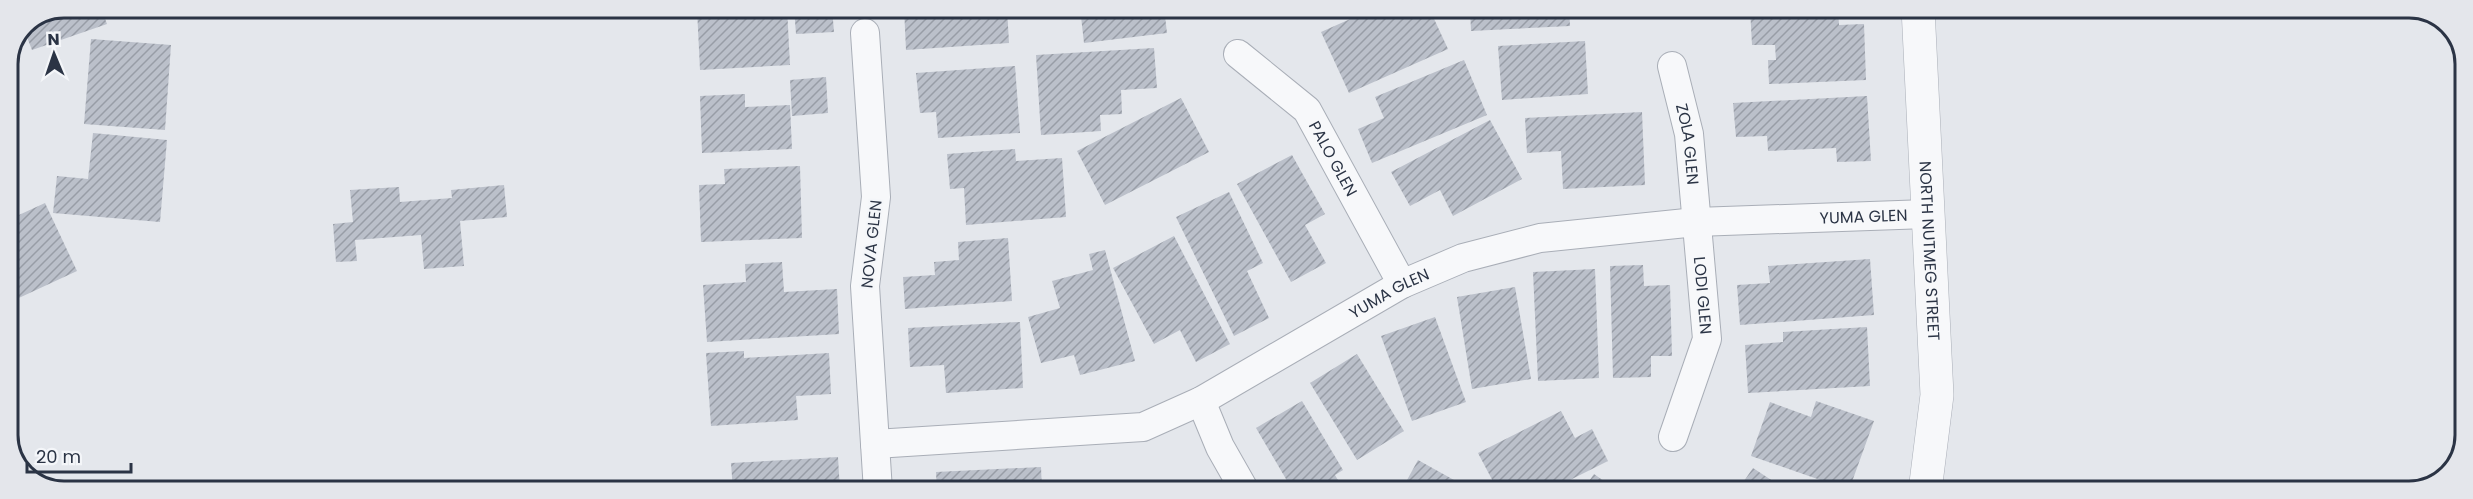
<svg xmlns="http://www.w3.org/2000/svg" width="2473" height="499" viewBox="0 0 2473 499" font-family="Poppins,sans-serif">
  <style>
    .building { fill: url(#building-hatch) }
    .lines { fill: none; stroke-linecap: round; stroke-linejoin: round }
    .minor-casing { stroke: #a9aeb7; stroke-width: 30 }
    .tertiary-casing { stroke: #a9aeb7; stroke-width: 34 }
    .minor { stroke: #f7f8fa; stroke-width: 28 }
    .tertiary { stroke: #f7f8fa; stroke-width: 33 }
    .labels { text-anchor: middle; stroke-width: 4.5; stroke-linejoin: round; paint-order: stroke }
    .street-label { font-size: 16px; fill: #2b3445; stroke: #f4f6f9 }
    .rim { fill: none; stroke: #2b3445; stroke-width: 3 }
  </style>
  <defs>
    <pattern id="building-hatch" width="6" height="6" patternUnits="userSpaceOnUse" patternTransform="scale(1.5)"><rect width="6" height="6" fill="#bbc0ca"/><path d="M-1 1l2-2M0 6l6-6M5 7l2-2" fill="none" stroke="#989da6"/></pattern>
  </defs>
  <rect width="100%" height="100%" fill="#e4e7ec"/>
  <g class="building">
    <polygon points="64,8 101,8 107,24 32,50 23,27 24,24"/>
    <polygon points="723,8 787,8 790,65 700,70 697,9"/>
    <polygon points="794,8 832,8 834,32 796,34"/>
    <polygon points="904,8 1007,8 1009,43 906,50"/>
    <polygon points="1080,8 1164,8 1167,33 1084,43"/>
    <polygon points="1313,8 1336,8 1318,17"/>
    <polygon points="1375,8 1429,8 1448,49 1349,93 1321,32"/>
    <polygon points="1470,8 1569,8 1570,26 1471,31"/>
    <polygon points="1750,8 1838,8 1839,25 1864,24 1866,80 1769,84 1768,60 1776,60 1775,45 1752,45"/>
    <polygon points="91,39 171,45 165,130 84,124"/>
    <polygon points="1585,41 1588,94 1502,100 1498,46"/>
    <polygon points="1154,48 1157,88 1121,90 1122,114 1100,115 1101,131 1041,135 1036,55"/>
    <polygon points="1464,60 1487,115 1372,163 1358,129 1384,118 1375,97"/>
    <polygon points="1015,66 1020,133 938,138 936,112 920,113 916,73"/>
    <polygon points="826,77 828,113 792,116 790,80"/>
    <polygon points="745,94 745,107 790,105 792,149 702,153 700,96"/>
    <polygon points="1867,96 1871,161 1837,162 1836,148 1768,151 1767,136 1736,137 1733,103"/>
    <polygon points="1181,98 1209,152 1105,205 1077,151"/>
    <polygon points="1642,112 1645,185 1563,189 1561,151 1527,153 1525,118"/>
    <polygon points="1490,120 1522,179 1453,216 1440,190 1410,206 1391,172"/>
    <polygon points="93,133 167,140 160,222 53,213 57,176 88,179"/>
    <polygon points="1015,149 1016,161 1062,158 1066,217 966,225 964,188 950,189 947,154"/>
    <polygon points="1292,155 1325,214 1305,225 1326,263 1291,282 1237,184"/>
    <polygon points="800,166 802,238 701,242 699,185 725,184 724,169"/>
    <polygon points="504,185 507,217 460,221 464,266 424,269 421,235 355,240 357,261 336,262 333,224 353,222 350,190 399,187 400,202 452,198 451,190"/>
    <polygon points="1229,192 1263,263 1247,271 1269,318 1234,336 1176,217"/>
    <polygon points="45,203 77,271 8,303 8,220"/>
    <polygon points="1174,236 1230,344 1196,362 1180,330 1154,344 1113,268"/>
    <polygon points="1008,238 1012,301 905,309 903,277 935,275 934,262 959,260 958,242"/>
    <polygon points="1105,250 1135,361 1080,375 1074,355 1041,363 1028,317 1060,308 1052,281 1093,270 1089,254"/>
    <polygon points="1870,259 1874,315 1740,325 1737,285 1770,283 1768,266"/>
    <polygon points="782,262 784,292 837,289 839,334 707,342 703,285 746,282 745,264"/>
    <polygon points="1643,265 1644,286 1670,285 1672,356 1651,356 1651,377 1613,378 1610,266"/>
    <polygon points="1595,269 1599,378 1538,381 1533,272"/>
    <polygon points="1515,287 1531,379 1472,389 1457,297"/>
    <polygon points="1435,317 1466,402 1412,421 1381,336"/>
    <polygon points="1020,322 1023,388 946,393 944,365 910,367 908,328"/>
    <polygon points="1867,327 1870,386 1748,393 1745,345 1783,342 1783,332"/>
    <polygon points="744,351 744,358 829,353 831,394 796,396 798,420 711,426 706,353"/>
    <polygon points="1357,354 1404,431 1357,460 1310,383"/>
    <polygon points="1302,401 1343,470 1335,475 1344,491 1293,491 1256,428"/>
    <polygon points="1816,401 1874,421 1849,490 1751,456 1770,402 1811,417"/>
    <polygon points="1561,411 1575,438 1592,429 1608,461 1548,491 1498,491 1478,453"/>
    <polygon points="838,457 840,491 733,491 731,463"/>
    <polygon points="1418,460 1454,480 1448,491 1401,491"/>
    <polygon points="1041,467 1042,491 937,491 936,472"/>
    <polygon points="1753,468 1788,491 1737,491"/>
    <polygon points="1594,474 1618,491 1582,491"/>
    <polygon points="1378,483 1391,491 1374,491"/>
  </g>
  <g class="lines">
    <g class="minor-casing">
      <g id="minor">
        <polyline points="865,33 876,197 865,286 878,491"/>
        <path id="s1" d="M 1238,54 L 1307,110 L 1402,284"/>
        <path id="s2" d="M 1672,66 L 1689,134 L 1707,339 L 1673,437"/>
        <polyline points="1201,401 1220,447 1245,491"/>
        <path id="s3" d="M 875,444 L 1143,427 L 1201,401 L 1402,284 L 1463,258 L 1540,238 L 1696,222 L 1927,214"/>
      </g>
    </g>
    <g class="tertiary-casing">
      <g id="tertiary">
        <path id="s4" d="M 1918,8 L 1937,395 L 1925,491"/>
      </g>
    </g>
    <use href="#minor" class="minor"/>
    <use href="#tertiary" class="tertiary"/>
  </g>
  <g class="labels">
    <g class="street-label">
      <text dy="6" stroke="none"><textPath href="#s2" startOffset="80">ZOLA GLEN</textPath></text>
      <text dy="6" stroke="none"><textPath href="#s1" startOffset="144">PALO GLEN</textPath></text>
      <text dy="6" stroke="none"><textPath href="#s3" startOffset="1035">YUMA GLEN</textPath></text>
      <text transform="translate(871 244) rotate(-84)" y="6">NOVA GLEN</text>
      <text dy="6" stroke="none"><textPath href="#s4" startOffset="243">NORTH NUTMEG STREET</textPath></text>
      <text dy="6" stroke="none"><textPath href="#s3" startOffset="549">YUMA GLEN</textPath></text>
      <text dy="6" stroke="none"><textPath href="#s2" startOffset="232">LODI GLEN</textPath></text>
    </g>
  </g>
  <path d="M0 0H2473V499H0ZM64 18H2409A46 46 0 0 1 2455 64V435A46 46 0 0 1 2409 481H64A46 46 0 0 1 18 435V64A46 46 0 0 1 64 18Z" fill="#e4e6eb" fill-rule="evenodd"/>
  <path class="rim" d="M64 18H2409A46 46 0 0 1 2455 64V435A46 46 0 0 1 2409 481H64A46 46 0 0 1 18 435V64A46 46 0 0 1 64 18Z"/>
  <g transform="translate(54 54) rotate(358)" stroke="#f4f6f9" stroke-width="4.5" paint-order="stroke">
  <path d="M0-4.5L10 22L0 15L-10 22Z" fill="#2b3445"/>
  <text y="-9" font-size="16" font-weight="bold" text-anchor="middle" fill="#2b3445">N</text>
  </g>
  <path d="M27 463v9h104v-9" fill="none" stroke="#2b3445" stroke-width="3"/>
  <text x="36" y="463" font-size="18" fill="#2b3445" stroke="#f4f6f9" stroke-width="4.5" paint-order="stroke">20 m</text>
</svg>
